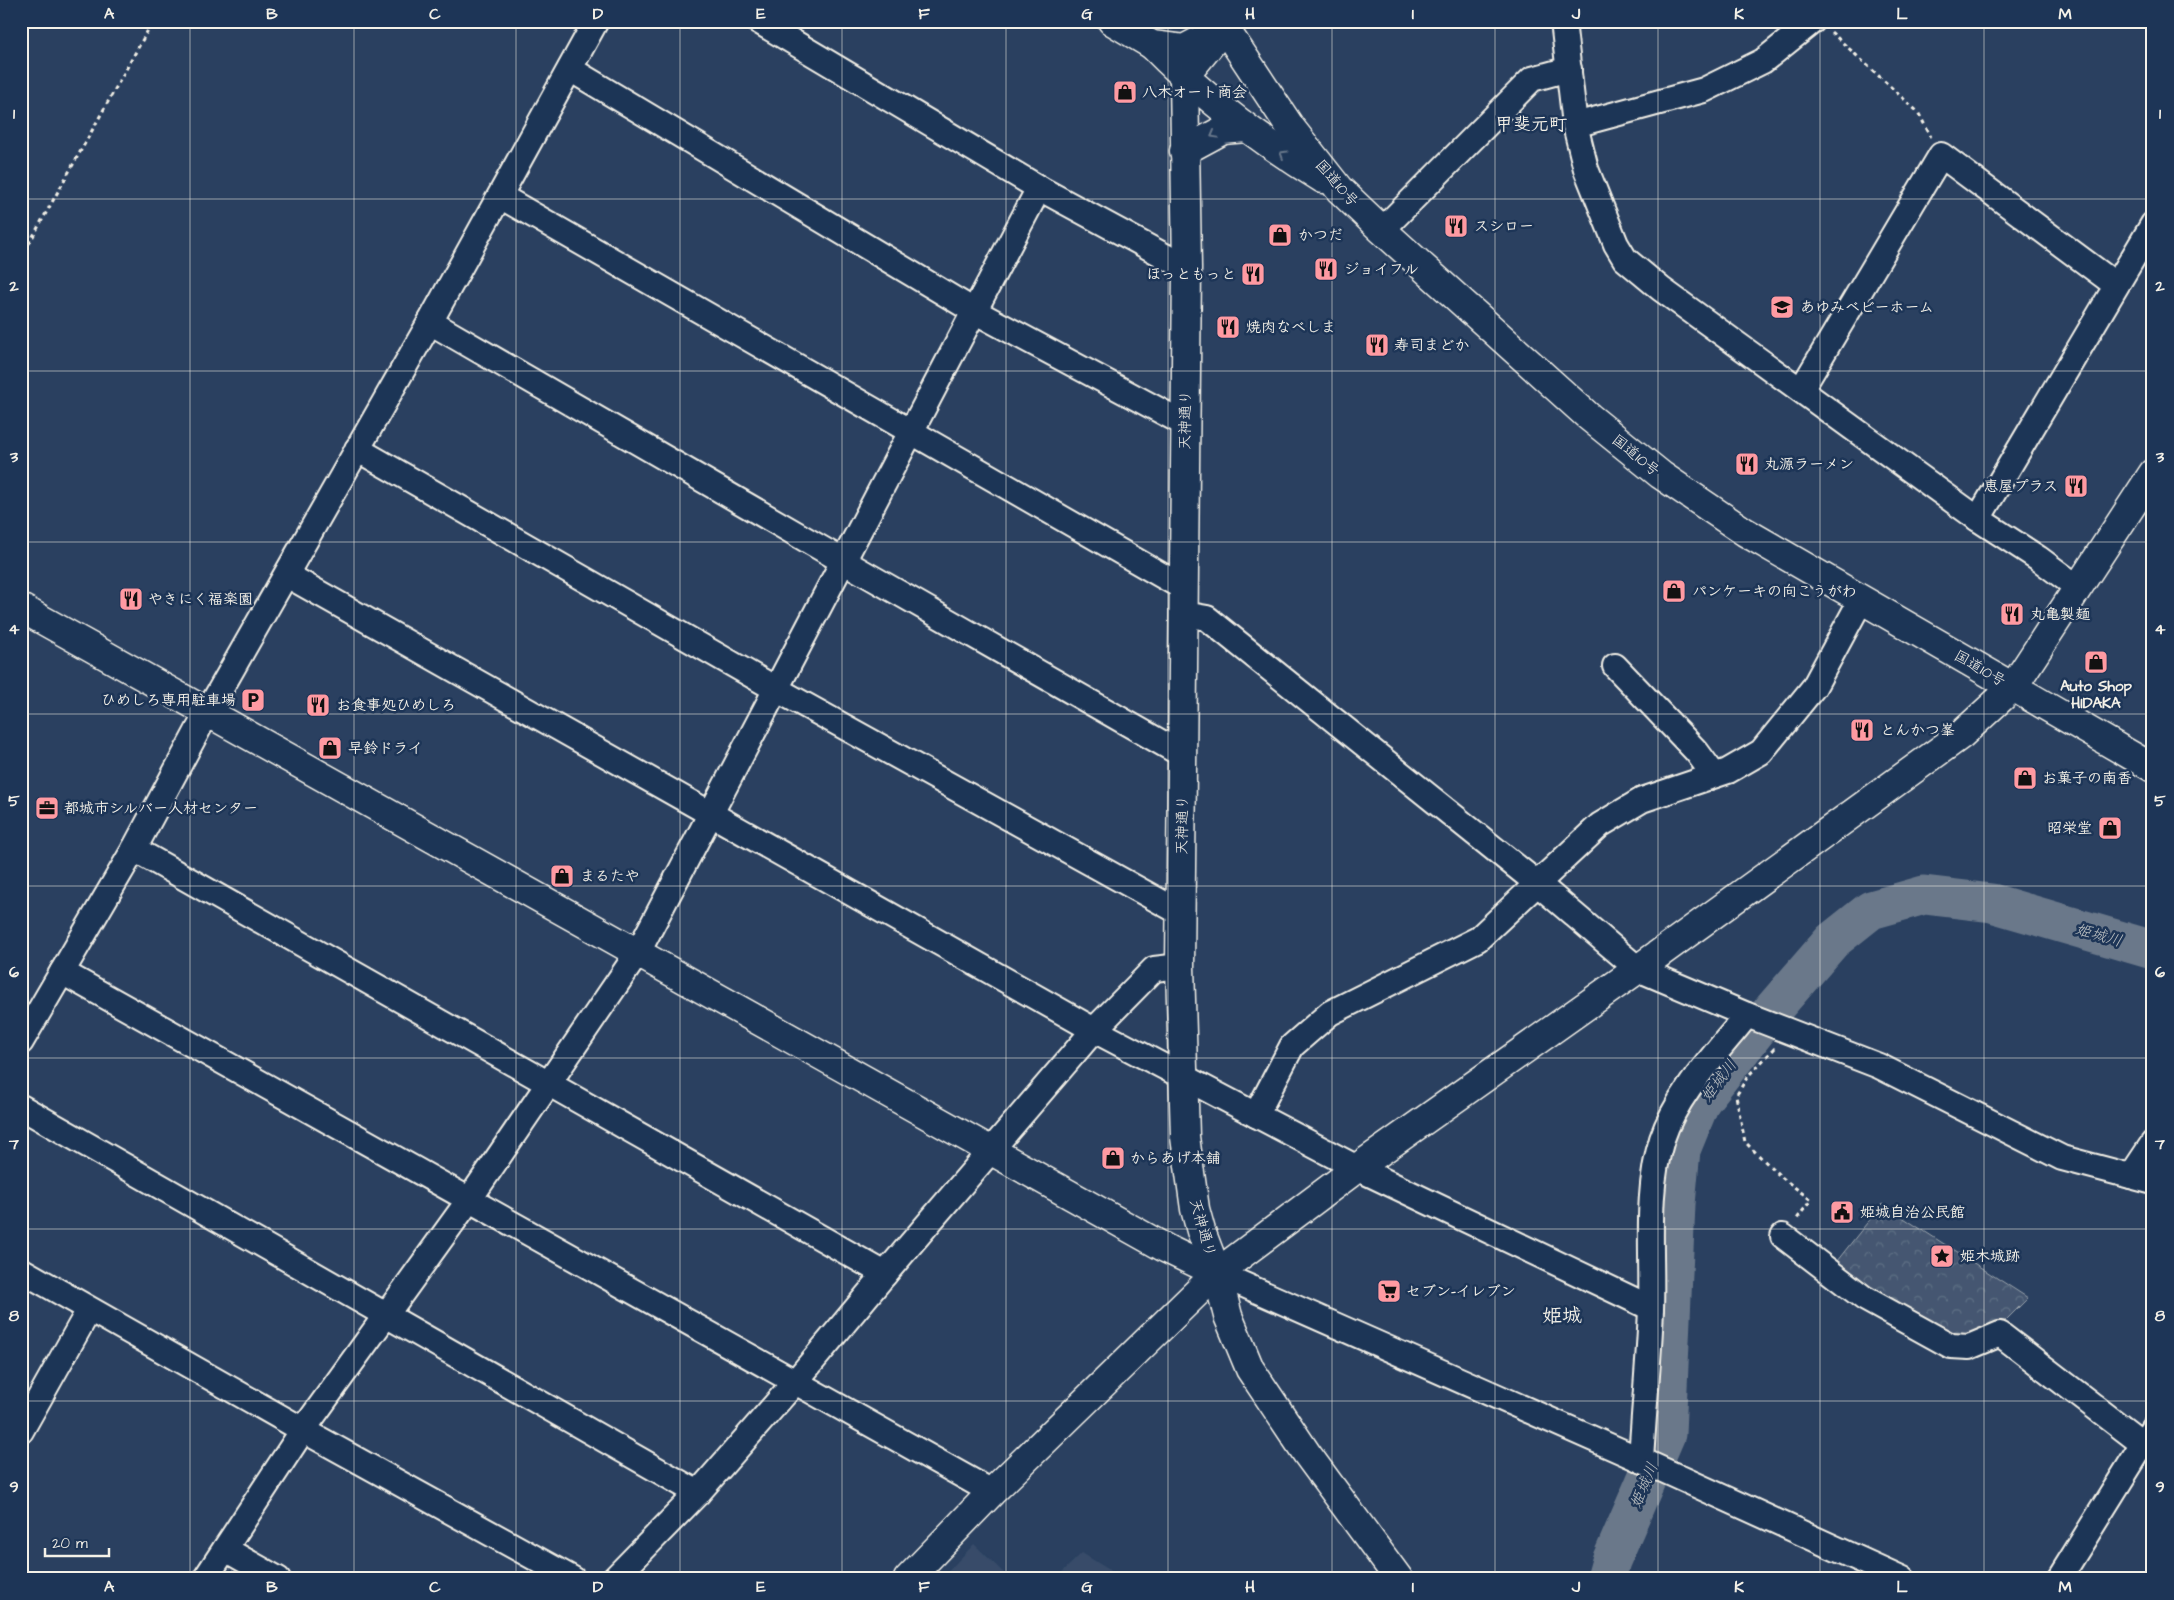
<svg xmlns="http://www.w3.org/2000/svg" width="2174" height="1600" viewBox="0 0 2174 1600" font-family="'Architects Daughter','Klee One',sans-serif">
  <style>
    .built { fill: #374c69 }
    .forest { fill: url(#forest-crowns); stroke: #9ca4ac }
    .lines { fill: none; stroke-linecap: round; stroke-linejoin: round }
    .river { stroke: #6a788a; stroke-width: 39 }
    .minor-casing { stroke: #f4f1e8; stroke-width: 28 }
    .tertiary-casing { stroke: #f4f1e8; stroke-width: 31 }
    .secondary-casing { stroke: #f4f1e8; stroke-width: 31 }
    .trunk-casing { stroke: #f4f1e8; stroke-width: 31 }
    .path { stroke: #f4f1e8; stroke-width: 3; stroke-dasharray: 4 4; stroke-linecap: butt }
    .minor { stroke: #1d3557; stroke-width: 24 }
    .tertiary { stroke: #1d3557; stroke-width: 28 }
    .secondary { stroke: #1d3557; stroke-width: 28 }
    .trunk { stroke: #1d3557; stroke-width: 28 }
    .oneway { stroke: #68778a }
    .grid { fill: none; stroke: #f4f1e8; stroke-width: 1; stroke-opacity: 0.55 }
    .labels { text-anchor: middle; stroke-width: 5; stroke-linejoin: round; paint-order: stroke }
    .poi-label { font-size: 15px; font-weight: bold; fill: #f4f1e8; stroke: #1d3557; text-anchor: start }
    .street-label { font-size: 15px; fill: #f4f1e8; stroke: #1d3557 }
    .water-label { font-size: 16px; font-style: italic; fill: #bdc1c2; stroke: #1d3557 }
    .quarter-label { font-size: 18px; font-weight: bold; fill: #f4f1e8; stroke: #1d3557 }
    .district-label { font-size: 20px; font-weight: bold; fill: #f4f1e8; stroke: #1d3557 }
    .neatline { fill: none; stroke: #f4f1e8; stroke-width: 2 }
    .grid-label { font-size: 16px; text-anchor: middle; font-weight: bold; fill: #f4f1e8 }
  </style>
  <defs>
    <pattern id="forest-crowns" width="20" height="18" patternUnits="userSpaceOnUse" patternTransform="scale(1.25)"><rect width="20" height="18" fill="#445771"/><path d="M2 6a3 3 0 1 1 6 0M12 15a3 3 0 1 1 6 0" fill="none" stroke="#607085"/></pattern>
  </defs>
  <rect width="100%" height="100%" fill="#2a4060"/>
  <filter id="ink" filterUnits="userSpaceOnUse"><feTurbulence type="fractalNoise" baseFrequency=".02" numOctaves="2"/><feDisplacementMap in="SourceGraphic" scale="10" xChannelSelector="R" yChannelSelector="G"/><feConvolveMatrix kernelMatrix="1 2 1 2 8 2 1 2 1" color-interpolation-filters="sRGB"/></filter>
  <g filter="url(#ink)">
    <g class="built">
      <polygon points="974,1544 1010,1579 941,1579"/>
      <polygon points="1082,1553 1124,1579 1055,1579"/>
    </g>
    <polygon class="forest" points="1882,1204 2028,1298 2000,1326 1966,1335 1939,1330 1833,1266"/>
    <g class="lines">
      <polyline class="river" points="1606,1579 1611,1561 1666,1434 1676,1204 1681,1150 1701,1101 1774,1008 1832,941 1871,910 1924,895 1992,903 2153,950"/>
      <g class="minor-casing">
        <g id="minor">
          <polyline points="758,21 1039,188 1187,268"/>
          <polyline points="1563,21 1575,125 1586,169 1616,244 1625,259 1661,289 1978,519 2038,558 2077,587"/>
          <polyline points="570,69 974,311 1185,424"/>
          <polyline points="1575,125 1704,90 1763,61 1813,21"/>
          <polyline points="500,196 1182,587"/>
          <polyline points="1382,230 1532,79 1569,69"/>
          <polyline points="430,322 843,561 1183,755"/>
          <polyline points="1801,390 1941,155 2116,285"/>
          <polyline points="357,449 776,689 1181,913"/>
          <polyline points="1978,519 2153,224"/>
          <polyline points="287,575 1094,1030 1357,1168 1651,1308"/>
          <polyline points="1184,614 1207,618 1538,884 1638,969 1747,1015 1879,1066 2062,1158 2153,1182"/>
          <polyline points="1615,666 1697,752 1714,775"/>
          <polyline points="134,849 885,1274"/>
          <polyline points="62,972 992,1492"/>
          <polyline points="21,1042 134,849 207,713 430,322 596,21"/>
          <polyline points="21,1107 698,1493"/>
          <polyline points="1256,1115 1292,1046 1330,1013 1478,939 1600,825 1642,800 1728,771 1761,752 1814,687 1861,600"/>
          <polyline points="2131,1176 2153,1143"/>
          <polyline points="1783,1236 1864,1298 1951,1346 1969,1347 2000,1334 2143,1444"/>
          <polyline points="21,1270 303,1430 573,1579"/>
          <polyline points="1217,1273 1641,1460 1903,1579"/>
          <polyline points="21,1431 89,1310"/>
          <path d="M 1641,1460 C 1644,1409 1649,1359 1651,1309 C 1653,1252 1645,1194 1662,1139 C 1677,1093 1717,1053 1747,1015"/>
          <polyline points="225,1549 278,1579"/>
          <polyline points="205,1579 303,1430 469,1200 637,954 1039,188"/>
          <polyline points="614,1579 698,1493 796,1381 885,1274 1094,1030 1154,969 1180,966"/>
          <polyline points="2059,1579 2153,1428"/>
        </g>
      </g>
      <g class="tertiary-casing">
        <g id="tertiary">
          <polyline points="1224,28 1184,77 1187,268 1180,966 1185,1137 1195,1209 1201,1231 1217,1273 1228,1316 1250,1369 1307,1454 1399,1579"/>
          <polyline points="21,608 1167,1249 1217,1273"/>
          <polyline points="908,1579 992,1492 1217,1273 1357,1168 1638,969 1961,735 2013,687 2153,473"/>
        </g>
      </g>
      <g class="secondary-casing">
        <polyline id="secondary" points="1112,21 1152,45 1184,49 1224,28"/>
      </g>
      <g class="trunk-casing">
        <g id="trunk">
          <polyline points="1220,21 1291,128 1339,189 1382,230 1588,416 1661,475 1745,532 2153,768"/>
          <path d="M 1152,45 C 1205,99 1259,140 1323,179"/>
          <polyline points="1184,151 1223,130 1246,128"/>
        </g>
      </g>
      <g class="path">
        <polyline points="1831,32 1918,112 1931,137"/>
        <polyline points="21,258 153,21"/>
        <polyline points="1775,1048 1748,1076 1736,1096 1745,1142 1780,1176 1811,1200 1796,1220"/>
      </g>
      <use href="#minor" class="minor"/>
      <use href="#tertiary" class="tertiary"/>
      <use href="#secondary" class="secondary"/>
      <use href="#trunk" class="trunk"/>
    </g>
    <defs><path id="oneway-chevron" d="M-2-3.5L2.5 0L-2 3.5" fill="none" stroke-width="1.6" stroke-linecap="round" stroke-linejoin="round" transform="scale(1.25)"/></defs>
    <g class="oneway">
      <use href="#oneway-chevron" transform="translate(1214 135) rotate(151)"/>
      <use href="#oneway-chevron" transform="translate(1283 154) rotate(-149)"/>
    </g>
  </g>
  <path class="grid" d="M 190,21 L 190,1579M 354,21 L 354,1579M 516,21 L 516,1579M 680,21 L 680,1579M 842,21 L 842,1579M 1006,21 L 1006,1579M 1168,21 L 1168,1579M 1332,21 L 1332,1579M 1495,21 L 1495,1579M 1658,21 L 1658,1579M 1820,21 L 1820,1579M 1984,21 L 1984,1579M 21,199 L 2153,199M 21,371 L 2153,371M 21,542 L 2153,542M 21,714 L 2153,714M 21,886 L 2153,886M 21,1058 L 2153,1058M 21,1229 L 2153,1229M 21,1401 L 2153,1401"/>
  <defs>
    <g id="shop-square" transform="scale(1.25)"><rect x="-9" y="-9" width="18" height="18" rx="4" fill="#ff9aa2" stroke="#1d3557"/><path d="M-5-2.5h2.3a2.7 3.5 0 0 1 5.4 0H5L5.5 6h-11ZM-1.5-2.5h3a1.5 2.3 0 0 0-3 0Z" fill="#111"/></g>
    <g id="restaurant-square" transform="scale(1.25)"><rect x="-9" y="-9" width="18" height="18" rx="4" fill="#ff9aa2" stroke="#1d3557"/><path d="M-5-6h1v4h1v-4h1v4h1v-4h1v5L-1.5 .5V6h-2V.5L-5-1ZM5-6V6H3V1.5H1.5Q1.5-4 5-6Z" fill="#111"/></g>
    <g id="school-square" transform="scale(1.25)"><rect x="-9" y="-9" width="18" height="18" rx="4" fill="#ff9aa2" stroke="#1d3557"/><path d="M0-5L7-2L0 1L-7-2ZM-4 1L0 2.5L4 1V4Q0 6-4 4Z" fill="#111"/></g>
    <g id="parking-square" transform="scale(1.25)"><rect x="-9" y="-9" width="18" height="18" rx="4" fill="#ff9aa2" stroke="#1d3557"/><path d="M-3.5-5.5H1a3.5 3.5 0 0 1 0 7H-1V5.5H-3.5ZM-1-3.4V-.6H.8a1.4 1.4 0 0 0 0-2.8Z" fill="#111"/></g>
    <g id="office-square" transform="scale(1.25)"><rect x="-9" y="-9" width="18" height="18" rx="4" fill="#ff9aa2" stroke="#1d3557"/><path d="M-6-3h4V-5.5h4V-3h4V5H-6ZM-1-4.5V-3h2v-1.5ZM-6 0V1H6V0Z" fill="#111"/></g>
    <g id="civic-square" transform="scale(1.25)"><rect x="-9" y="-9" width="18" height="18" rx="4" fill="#ff9aa2" stroke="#1d3557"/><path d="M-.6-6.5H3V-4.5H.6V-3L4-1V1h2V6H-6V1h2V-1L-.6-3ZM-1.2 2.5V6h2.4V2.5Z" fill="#111"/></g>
    <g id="sight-square" transform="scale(1.25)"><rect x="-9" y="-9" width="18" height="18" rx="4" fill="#ff9aa2" stroke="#1d3557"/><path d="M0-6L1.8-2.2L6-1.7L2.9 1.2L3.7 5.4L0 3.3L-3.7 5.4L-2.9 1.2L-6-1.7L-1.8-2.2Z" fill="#111"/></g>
    <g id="supermarket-square" transform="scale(1.25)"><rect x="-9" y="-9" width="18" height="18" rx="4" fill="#ff9aa2" stroke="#1d3557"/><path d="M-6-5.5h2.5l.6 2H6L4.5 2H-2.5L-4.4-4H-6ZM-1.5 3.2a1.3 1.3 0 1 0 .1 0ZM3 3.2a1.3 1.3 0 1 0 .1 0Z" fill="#111"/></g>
  </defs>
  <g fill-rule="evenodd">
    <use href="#shop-square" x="1125" y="92"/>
    <use href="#restaurant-square" x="1456" y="226"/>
    <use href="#shop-square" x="1280" y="235"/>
    <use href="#restaurant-square" x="1326" y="269"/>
    <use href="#restaurant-square" x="1253" y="274"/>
    <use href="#school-square" x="1782" y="307"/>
    <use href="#restaurant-square" x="1228" y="327"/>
    <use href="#restaurant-square" x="1377" y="345"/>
    <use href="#restaurant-square" x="1747" y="464"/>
    <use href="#restaurant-square" x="2076" y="486"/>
    <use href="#shop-square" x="1674" y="591"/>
    <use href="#restaurant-square" x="131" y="599"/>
    <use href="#restaurant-square" x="2012" y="614"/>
    <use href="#shop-square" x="2096" y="662"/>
    <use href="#parking-square" x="253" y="700"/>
    <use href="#restaurant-square" x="318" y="705"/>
    <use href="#restaurant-square" x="1862" y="730"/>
    <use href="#shop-square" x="330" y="748"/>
    <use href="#shop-square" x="2025" y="778"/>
    <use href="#office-square" x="47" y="808"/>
    <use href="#shop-square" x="2110" y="828"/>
    <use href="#shop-square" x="562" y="876"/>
    <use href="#shop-square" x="1113" y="1158"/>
    <use href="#civic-square" x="1842" y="1212"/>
    <use href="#sight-square" x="1942" y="1256"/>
    <use href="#supermarket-square" x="1389" y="1291"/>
  </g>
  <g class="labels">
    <g class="poi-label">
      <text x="1142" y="97">八木オート商会</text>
      <text x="1474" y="231">スシロー</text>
      <text x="1298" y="240">かつだ</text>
      <text x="1344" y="274">ジョイフル</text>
      <text x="1236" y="279" text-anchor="end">ほっともっと</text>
      <text x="1800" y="312">あゆみベビーホーム</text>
      <text x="1246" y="332">焼肉なべしま</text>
      <text x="1394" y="350">寿司まどか</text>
      <text x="1764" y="469">丸源ラーメン</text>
      <text x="2058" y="491" text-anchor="end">恵屋プラス</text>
      <text x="1692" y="596">パンケーキの向こうがわ</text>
      <text x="148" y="604">やきにく福楽園</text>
      <text x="2030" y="619">丸亀製麺</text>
      <text x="2096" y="691" text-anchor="middle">Auto Shop<tspan x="2096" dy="17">HIDAKA</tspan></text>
      <text x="236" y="705" text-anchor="end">ひめしろ専用駐車場</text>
      <text x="336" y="710">お食事処ひめしろ</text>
      <text x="1880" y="735">とんかつ峯</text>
      <text x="348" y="753">早鈴ドライ</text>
      <text x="2042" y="783">お菓子の南香</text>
      <text x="64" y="813">都城市シルバー人材センター</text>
      <text x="2092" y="833" text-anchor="end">昭栄堂</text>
      <text x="580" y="881">まるたや</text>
      <text x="1130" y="1163">からあげ本舗</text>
      <text x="1860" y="1217">姫城自治公民館</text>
      <text x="1960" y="1261">姫木城跡</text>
      <text x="1406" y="1296">セブン-イレブン</text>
    </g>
    <g class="street-label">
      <text transform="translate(1337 183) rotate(49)" y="5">国道10号</text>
      <text transform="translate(1185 420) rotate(-89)" y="5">天神通り</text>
      <text transform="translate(1636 455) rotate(39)" y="5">国道10号</text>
      <text transform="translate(1980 668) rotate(30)" y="5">国道10号</text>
      <text transform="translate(1182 825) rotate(-89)" y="5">天神通り</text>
      <text transform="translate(1203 1228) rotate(74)" y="5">天神通り</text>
    </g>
    <g class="water-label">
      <text transform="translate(2099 934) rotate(16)" y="6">姫城川</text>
      <text transform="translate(1718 1080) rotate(-53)" y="6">姫城川</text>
      <text transform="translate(1643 1485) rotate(-67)" y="6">姫城川</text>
    </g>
    <g class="quarter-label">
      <text x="1531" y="130">甲斐元町</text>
    </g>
    <g class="district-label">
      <text x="1562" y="1322">姫城</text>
    </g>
  </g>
  <rect width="2174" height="1600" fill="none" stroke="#1d3557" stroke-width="55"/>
  <path d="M45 1548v8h64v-8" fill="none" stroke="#f4f1e8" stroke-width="2.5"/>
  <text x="52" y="1548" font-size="15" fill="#f4f1e8" stroke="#1d3557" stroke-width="4" paint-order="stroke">20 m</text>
  <rect x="28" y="28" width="2118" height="1544" class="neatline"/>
  <g class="grid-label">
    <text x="109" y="19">A</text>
    <text x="272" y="19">B</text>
    <text x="435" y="19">C</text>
    <text x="598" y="19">D</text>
    <text x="761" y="19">E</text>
    <text x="924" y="19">F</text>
    <text x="1087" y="19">G</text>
    <text x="1250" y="19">H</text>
    <text x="1413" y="19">I</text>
    <text x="1576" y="19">J</text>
    <text x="1739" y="19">K</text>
    <text x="1902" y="19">L</text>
    <text x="2065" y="19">M</text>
    <text x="14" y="119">1</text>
    <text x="2160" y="119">1</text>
    <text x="14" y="291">2</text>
    <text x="2160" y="291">2</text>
    <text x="14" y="462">3</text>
    <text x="2160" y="462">3</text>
    <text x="14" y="634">4</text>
    <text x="2160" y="634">4</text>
    <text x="14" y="806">5</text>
    <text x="2160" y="806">5</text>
    <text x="14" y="977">6</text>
    <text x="2160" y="977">6</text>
    <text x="14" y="1149">7</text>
    <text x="2160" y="1149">7</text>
    <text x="14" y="1321">8</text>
    <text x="2160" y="1321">8</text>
    <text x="14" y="1492">9</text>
    <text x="2160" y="1492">9</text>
    <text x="109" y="1592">A</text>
    <text x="272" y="1592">B</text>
    <text x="435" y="1592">C</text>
    <text x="598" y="1592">D</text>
    <text x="761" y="1592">E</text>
    <text x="924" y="1592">F</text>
    <text x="1087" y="1592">G</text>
    <text x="1250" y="1592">H</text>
    <text x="1413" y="1592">I</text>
    <text x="1576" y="1592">J</text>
    <text x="1739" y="1592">K</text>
    <text x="1902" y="1592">L</text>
    <text x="2065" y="1592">M</text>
  </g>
</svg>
